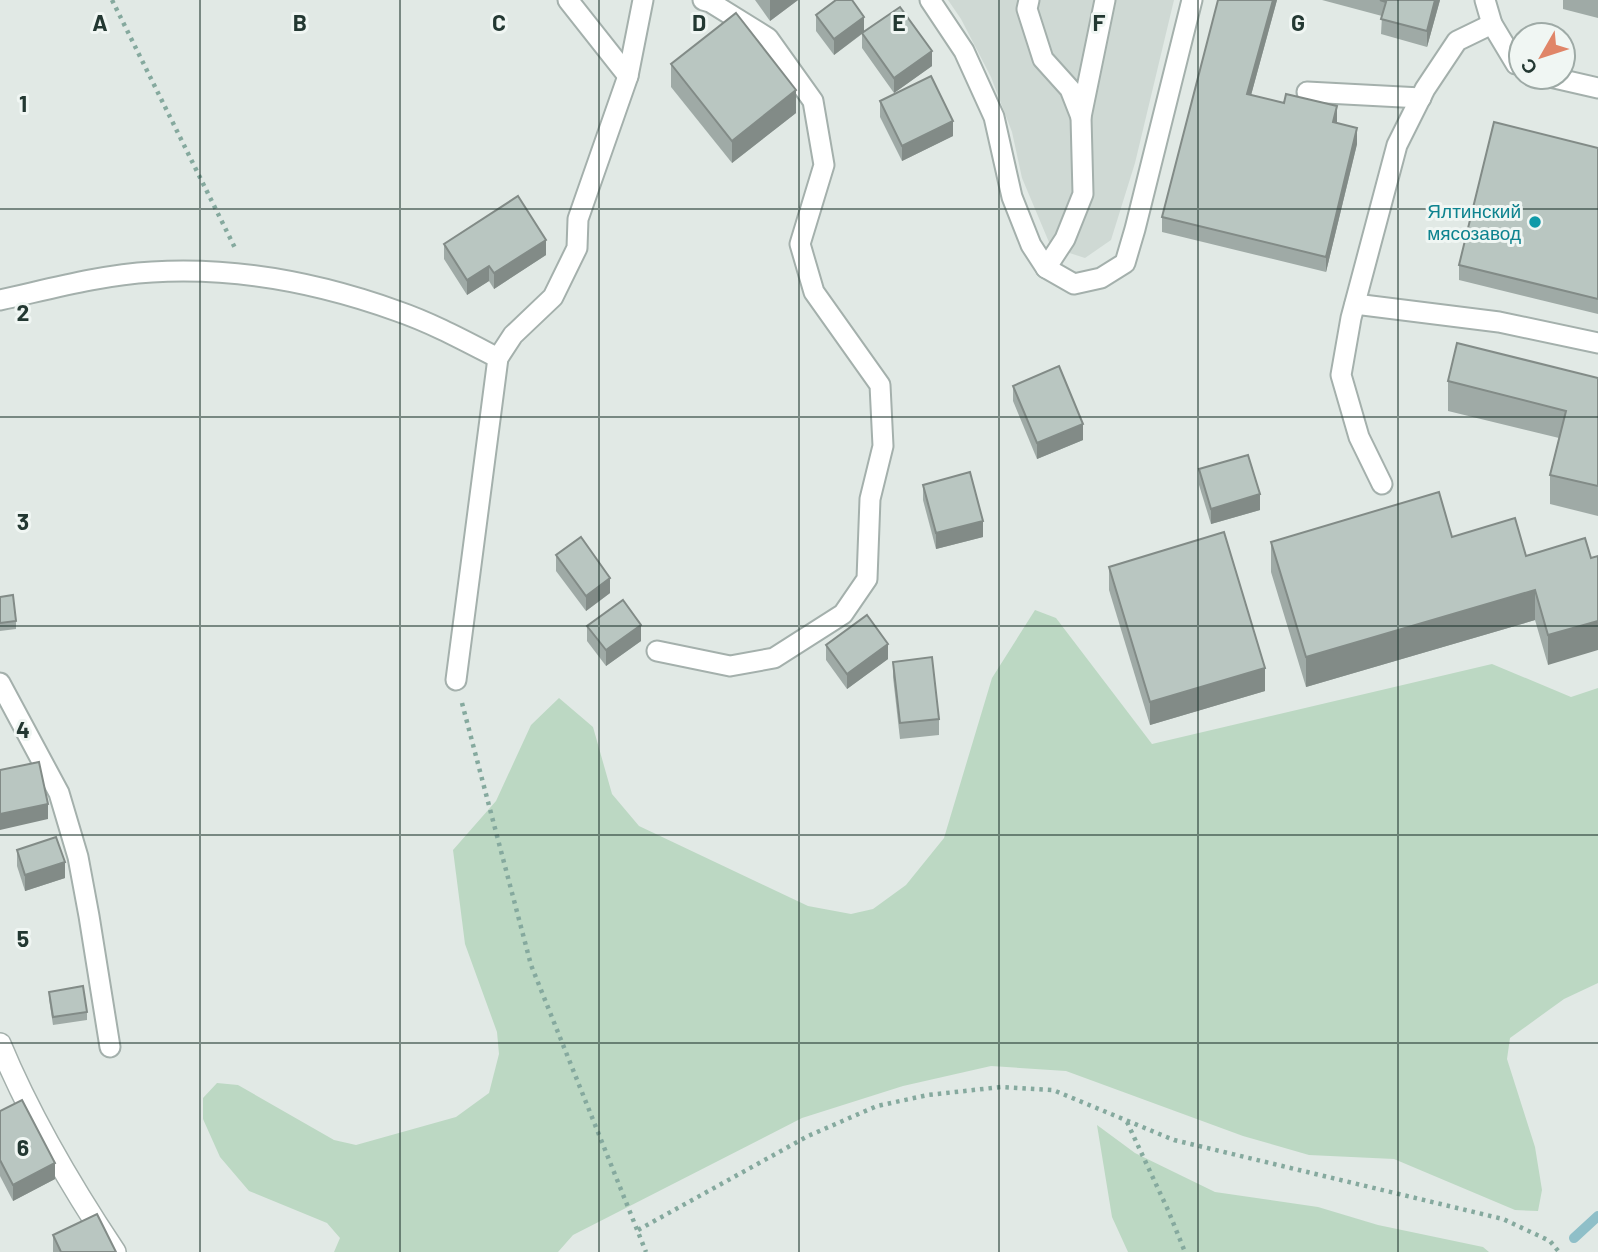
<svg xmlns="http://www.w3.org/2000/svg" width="1598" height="1252" viewBox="0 0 1598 1252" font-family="Barlow,sans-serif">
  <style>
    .built { fill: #cfd9d4 }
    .green { fill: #bcd8c3 }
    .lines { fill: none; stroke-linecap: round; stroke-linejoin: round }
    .stream { stroke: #8fbfc8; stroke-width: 10 }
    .service-casing { stroke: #a4b0ac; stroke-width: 23 }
    .minor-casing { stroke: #a4b0ac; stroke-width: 24 }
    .path { stroke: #85a99e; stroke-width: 4.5; stroke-dasharray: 3.5 5; stroke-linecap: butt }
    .service { stroke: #fff; stroke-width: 19 }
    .minor { stroke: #fff; stroke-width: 21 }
    .wall { fill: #9faaa6 }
    .shaded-wall { fill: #828b87 }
    .building { fill: #b9c6c1; stroke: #828b87; stroke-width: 2 }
    .grid { fill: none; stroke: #233832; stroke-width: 2; stroke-opacity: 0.55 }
    .culture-dot { fill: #0f9aa8; stroke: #f0f6f3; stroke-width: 2.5 }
    .labels { text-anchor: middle; stroke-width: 6; stroke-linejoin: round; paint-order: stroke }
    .culture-label { font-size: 19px; fill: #0d838f; stroke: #f0f6f3; text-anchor: end }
    .grid-label { font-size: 23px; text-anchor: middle; font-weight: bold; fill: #233832; stroke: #f0f6f3; stroke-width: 6; stroke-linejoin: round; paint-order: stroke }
  </style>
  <rect width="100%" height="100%" fill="#e1e9e5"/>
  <polygon class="built" points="948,0 1174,0 1135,163 1111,240 1085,258 1051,247 1022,178 1012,132 991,77 961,19"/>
  <g class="green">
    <polygon points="1035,610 1056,618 1152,744 1492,664 1571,697 1598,688 1598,983 1564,999 1510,1038 1507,1059 1535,1147 1542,1190 1538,1211 1515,1210 1394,1159 1309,1155 1243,1136 1066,1071 991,1066 903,1086 802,1118 573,1235 558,1252 334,1252 340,1238 327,1223 249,1191 220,1157 203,1119 203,1098 217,1083 238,1085 334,1140 356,1145 456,1117 489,1093 499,1054 497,1032 465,944 453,850 496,801 531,725 559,698 593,727 612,794 639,826 808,906 851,914 873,909 906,885 944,838 992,678"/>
    <polygon points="1097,1125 1135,1153 1215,1192 1318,1207 1378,1225 1483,1247 1489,1252 1128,1252 1112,1217"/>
  </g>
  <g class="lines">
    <polyline class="stream" points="1574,1238 1598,1216"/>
    <g class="service-casing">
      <g id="service">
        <polyline points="568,0 628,76"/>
        <polyline points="930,0 964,51 994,117 1012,197 1031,245 1046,268 1074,284 1101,278 1125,263 1135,229 1192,0"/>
        <polyline points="1029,0 1027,9 1043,59 1070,89 1081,117"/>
        <polyline points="1485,0 1492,24 1516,64 1521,65"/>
        <polyline points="1550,77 1598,88"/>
        <polyline points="1307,92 1421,98"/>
        <polyline points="1046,268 1065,239 1083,194 1081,117 1105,0"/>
        <path d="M 0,300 C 50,289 100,275 152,272 C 234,267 319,283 397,311 C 432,323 465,341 498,358"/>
        <polyline points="1355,304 1499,322 1598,343"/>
        <polyline points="1382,484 1359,437 1341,375 1351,318 1397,145 1425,89 1457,41 1492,24"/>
        <polyline points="657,651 730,666 774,658 843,614 867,579 870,499 883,446 880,385 814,292 800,244 824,165 813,101 768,38 710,2 703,0"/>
        <polyline points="456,680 498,358 513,335 553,297 577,248 578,219 628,76 643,0"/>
        <polyline points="0,683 59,793 78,857 89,916 110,1047"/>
      </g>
    </g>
    <g class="minor-casing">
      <path id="minor" d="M 0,1044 C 29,1114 73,1189 115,1252"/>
    </g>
    <g class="path">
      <polyline points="112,0 236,250"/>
      <polyline points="462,703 531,965 646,1252"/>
      <polyline points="1127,1122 1168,1210 1185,1252"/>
      <polyline points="638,1230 808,1136 877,1106 928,1095 1001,1087 1053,1090 1174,1140 1503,1219 1550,1241 1559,1252"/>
    </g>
    <use href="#service" class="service"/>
    <use href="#minor" class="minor"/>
  </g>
  <g class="wall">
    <polygon points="755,0 798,0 770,21"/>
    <polygon points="1218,0 1277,0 1251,95 1336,123 1357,144 1326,272 1162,232 1162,217"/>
    <polygon points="1322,0 1440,0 1427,47 1381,34 1382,16"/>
    <polygon points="1563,0 1598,0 1598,18 1563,9"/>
    <polygon points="816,15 864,31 932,66 894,93 862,48 862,34 834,55 816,31"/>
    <polygon points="671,64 796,113 732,163 671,87"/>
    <polygon points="880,101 953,136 902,161 880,117"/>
    <polygon points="1598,148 1598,314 1459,280 1459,265"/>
    <polygon points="444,244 546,255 494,289 489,281 467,295 444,259"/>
    <polygon points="1598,378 1598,516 1550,504 1550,475 1559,438 1448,411 1448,381"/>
    <polygon points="1013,386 1083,440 1037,459 1013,401"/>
    <polygon points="1199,469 1260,510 1211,524 1199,485"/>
    <polygon points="923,485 983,537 936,549 923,500"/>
    <polygon points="1452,537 1526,556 1585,538 1548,665 1535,620 1306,687 1271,572 1271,542"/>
    <polygon points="556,555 610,593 586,611 556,571"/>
    <polygon points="1109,567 1265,691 1150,725 1109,590"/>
    <polygon points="0,597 16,621 16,629 0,631"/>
    <polygon points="587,626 641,641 606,666 587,641"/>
    <polygon points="826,645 888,659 847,689 826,660"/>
    <polygon points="893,662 939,719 939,735 900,739 893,677"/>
    <polygon points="17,850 65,878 25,891 17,866"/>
    <polygon points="49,992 87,1012 87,1020 53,1025 49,999"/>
    <polygon points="0,1111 55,1179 13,1201 0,1176"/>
    <polygon points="53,1235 116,1252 53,1252"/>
  </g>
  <g class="shaded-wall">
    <polygon points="770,0 798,0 770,21"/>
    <polygon points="1273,0 1277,0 1247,110 1247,94"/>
    <polygon points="1435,0 1440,0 1427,47 1427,31"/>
    <polygon points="864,17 864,32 834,55 834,39"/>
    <polygon points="932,51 932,66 894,93 894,78"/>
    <polygon points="796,90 796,113 732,163 732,141"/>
    <polygon points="1337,106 1337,122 1333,138 1333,122"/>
    <polygon points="953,121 953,136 902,161 902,146"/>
    <polygon points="1357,128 1357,144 1326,272 1326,257"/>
    <polygon points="546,240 546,255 494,289 494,273"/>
    <polygon points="489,266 489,281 467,295 467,280"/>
    <polygon points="1083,424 1083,440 1037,459 1037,443"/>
    <polygon points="1260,494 1260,510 1211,524 1211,509"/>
    <polygon points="983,521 983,537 936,549 936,533"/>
    <polygon points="610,578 610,593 586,611 586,596"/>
    <polygon points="1535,590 1535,620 1306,687 1306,657"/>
    <polygon points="1598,621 1598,650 1548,665 1548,635"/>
    <polygon points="641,625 641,641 606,666 606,650"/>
    <polygon points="888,644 888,659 847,689 847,674"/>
    <polygon points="1265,668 1265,691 1150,725 1150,702"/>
    <polygon points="48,804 48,819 0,830 0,814"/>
    <polygon points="65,862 65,878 25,891 25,875"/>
    <polygon points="55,1163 55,1179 13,1201 13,1185"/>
  </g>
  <g class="building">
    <polygon points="836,0 852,0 864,17 834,39 816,15"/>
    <polygon points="1218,0 1273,0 1247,94 1284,103 1286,94 1337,106 1333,122 1357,128 1326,257 1162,217"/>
    <polygon points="1380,0 1435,0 1427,31 1381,19 1386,2"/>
    <polygon points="900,7 932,51 894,78 862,33"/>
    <polygon points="736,13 796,90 732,141 671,64"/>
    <polygon points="931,76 953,121 902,146 880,101"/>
    <polygon points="1494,122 1598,148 1598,299 1459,265"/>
    <polygon points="518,196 546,240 494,273 489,266 467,280 444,244"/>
    <polygon points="1457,343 1598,378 1598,486 1550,475 1566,411 1448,381"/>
    <polygon points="1059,366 1083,424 1037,443 1013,386"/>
    <polygon points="1248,455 1260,494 1211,509 1199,469"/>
    <polygon points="970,472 983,521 936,533 923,485"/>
    <polygon points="1439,492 1452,537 1515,518 1526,556 1585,538 1591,558 1598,556 1598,621 1548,635 1535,590 1306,657 1271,542"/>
    <polygon points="1224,532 1265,668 1150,702 1109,567"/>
    <polygon points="581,537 610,578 586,596 556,555"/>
    <polygon points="13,595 16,621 0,623 0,597"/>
    <polygon points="623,600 641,625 606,650 587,626"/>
    <polygon points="867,615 888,644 847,674 826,645"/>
    <polygon points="932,657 939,719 900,723 893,662"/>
    <polygon points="39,762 48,804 0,814 0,770"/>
    <polygon points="56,837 65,862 25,875 17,850"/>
    <polygon points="83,986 87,1012 53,1017 49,992"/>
    <polygon points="22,1100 55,1163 13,1185 0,1160 0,1111"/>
    <polygon points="97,1214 116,1252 61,1252 53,1235"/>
  </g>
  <path class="grid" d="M 200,0 L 200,1252M 400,0 L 400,1252M 599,0 L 599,1252M 799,0 L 799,1252M 999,0 L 999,1252M 1198,0 L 1198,1252M 1398,0 L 1398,1252M 0,209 L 1598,209M 0,417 L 1598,417M 0,626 L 1598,626M 0,835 L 1598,835M 0,1043 L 1598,1043"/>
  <circle class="culture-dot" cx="1535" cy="222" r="7"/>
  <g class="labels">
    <g class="culture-label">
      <text x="1521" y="218">Ялтинский<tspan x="1521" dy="22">мясозавод</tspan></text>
    </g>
  </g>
  <g class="grid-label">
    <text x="100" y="31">A</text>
    <text x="300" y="31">B</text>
    <text x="499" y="31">C</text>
    <text x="699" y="31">D</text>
    <text x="899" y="31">E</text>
    <text x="1099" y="31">F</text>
    <text x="1298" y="31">G</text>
    <text x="23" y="112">1</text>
    <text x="23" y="321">2</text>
    <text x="23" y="530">3</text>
    <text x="23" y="738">4</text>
    <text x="23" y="947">5</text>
    <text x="23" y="1156">6</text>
  </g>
  <g transform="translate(1542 56) rotate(231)"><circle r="33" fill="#f0f6f3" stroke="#9eaaa6" stroke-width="2"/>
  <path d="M0-5L12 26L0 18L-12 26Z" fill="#e08568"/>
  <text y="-10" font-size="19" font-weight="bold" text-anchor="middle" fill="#233832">С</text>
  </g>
</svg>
